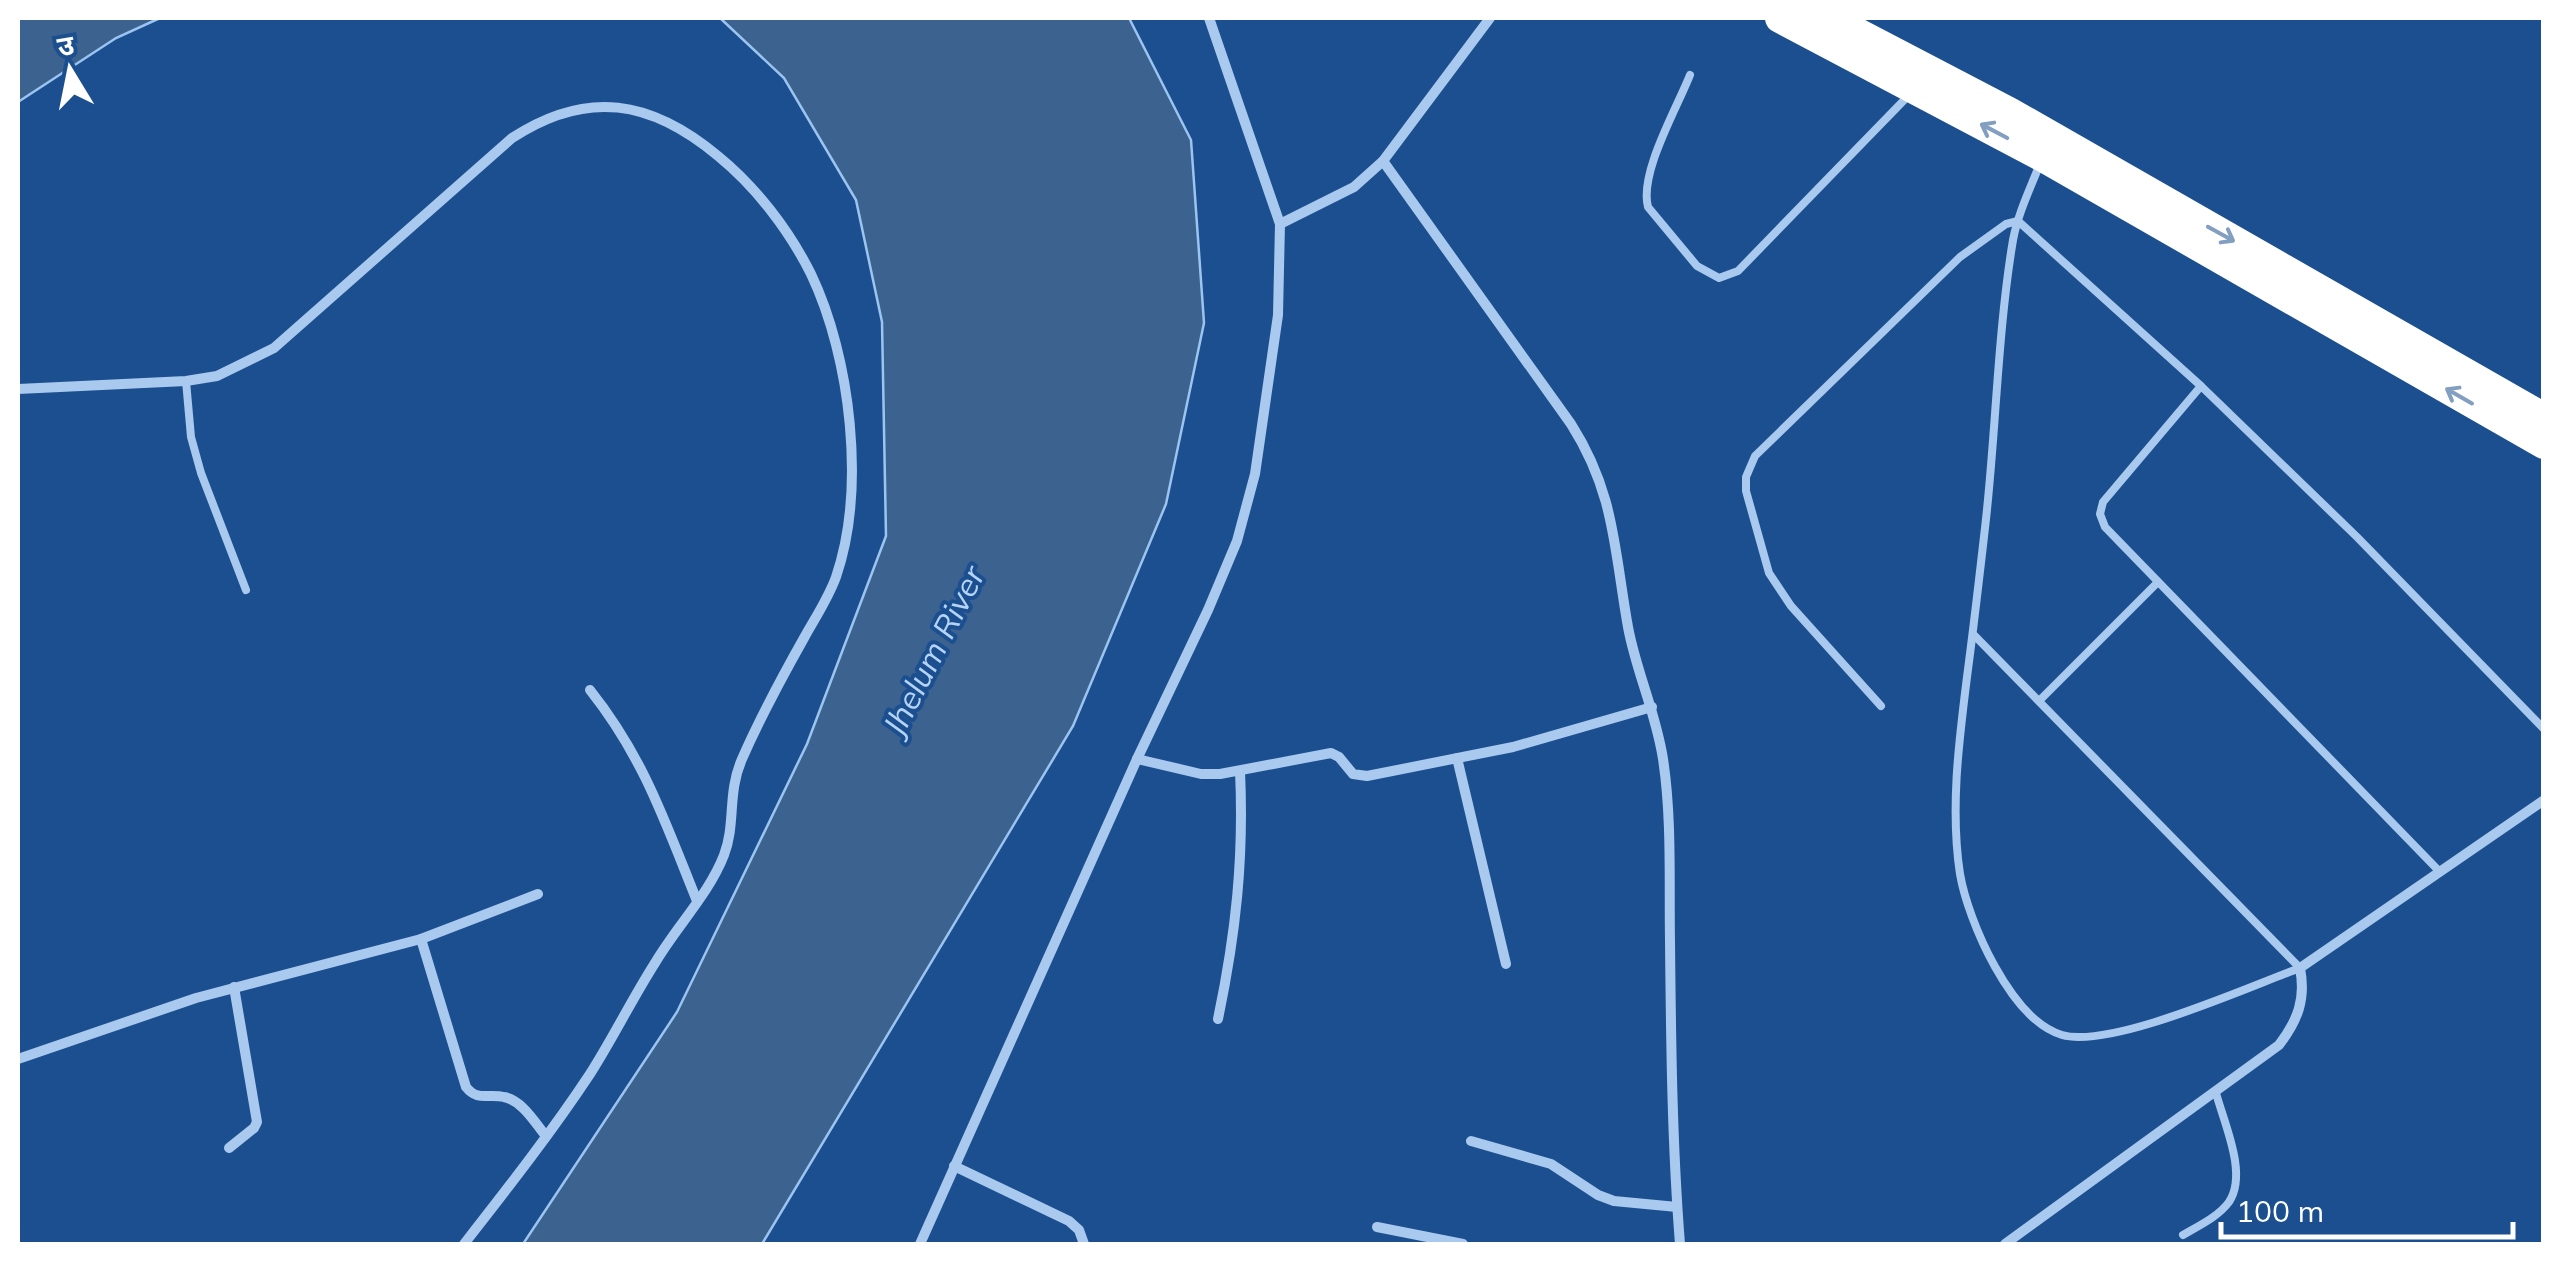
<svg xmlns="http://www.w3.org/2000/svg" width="2561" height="1262" viewBox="0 0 2561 1262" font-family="Mulish,'Noto Sans Devanagari',sans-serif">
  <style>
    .water { fill: #3c6290; stroke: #9cc4f0; stroke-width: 2.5 }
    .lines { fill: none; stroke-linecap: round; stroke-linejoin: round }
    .lane { stroke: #a9c9ee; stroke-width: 8 }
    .street { stroke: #a9c9ee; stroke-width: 10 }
    .highway { stroke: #fff; stroke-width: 30 }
    .oneway { stroke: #829ec1 }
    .labels { text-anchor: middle; stroke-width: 8; stroke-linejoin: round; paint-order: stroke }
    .water-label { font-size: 32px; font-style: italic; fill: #b5d3f5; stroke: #1b4f8f }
  </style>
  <rect width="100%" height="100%" fill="#1b4f8f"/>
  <g class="water">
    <polygon points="18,18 160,18 116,38 18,102"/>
    <polygon points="720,18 1129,18 1191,140 1204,323 1166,504 1073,726 762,1244 523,1244 677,1012 807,744 886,536 882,322 856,200 784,78"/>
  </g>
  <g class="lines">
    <g class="lane">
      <path d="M 1690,75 C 1677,108 1639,173 1648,207 L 1697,266 L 1719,278 L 1738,271 L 1911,93"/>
      <polyline points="186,381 191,437 201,473 246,590"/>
      <polyline points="2201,386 2103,502 2100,514 2105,527 2440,872"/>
      <path d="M 1973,634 L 2300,968 C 2248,987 2111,1049 2062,1035 C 2011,1020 1968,921 1960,874 C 1950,809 1959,741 1967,677 C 1974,624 1980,572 1986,519 C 1996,428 1998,329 2013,240 C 2018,213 2031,187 2041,161"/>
      <polyline points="2039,701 2158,582"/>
      <polyline points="1881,706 1791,606 1769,573 1746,491 1746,477 1755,456 1960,257 2006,224 2018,221 2201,386 2357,537 2544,729"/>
      <path d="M 2183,1235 C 2198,1226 2218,1217 2229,1202 C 2248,1174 2224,1123 2216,1093"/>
    </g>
    <g class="street">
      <path d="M 1383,161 L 1571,424 C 1615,493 1614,549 1628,627 C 1636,671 1656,713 1663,759 C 1672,818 1669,881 1670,941 C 1671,1042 1672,1143 1680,1244"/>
      <polyline points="1280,224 1354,187 1383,161 1490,18"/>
      <path d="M 18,389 L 186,381 L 217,376 L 274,348 L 512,138 C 587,89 651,100 718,156 C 756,187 789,230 811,274 C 851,358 866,489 836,577 C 828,599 815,618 804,638 C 782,677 760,718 742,759 C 727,793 736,824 724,855 C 709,894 676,927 655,963 C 632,999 613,1038 590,1074 C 551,1133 507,1189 464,1244"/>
      <path d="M 590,690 C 644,758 665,822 697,901"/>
      <polyline points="1457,758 1506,964"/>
      <polyline points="1137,759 1201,774 1220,774 1331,753 1339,757 1353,774 1367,776 1513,747 1652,707"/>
      <polyline points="421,939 538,894"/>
      <path d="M 1218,1019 C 1236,933 1244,858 1240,771"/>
      <path d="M 18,1059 L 196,998 L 421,939 L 466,1087 C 478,1102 488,1093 504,1097 C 523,1101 535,1123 546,1136"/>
      <polyline points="1471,1141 1551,1164 1598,1195 1614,1201 1677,1207"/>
      <polyline points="229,1148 254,1128 257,1122 234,987"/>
      <polyline points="954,1166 1069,1221 1079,1230 1084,1244"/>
      <polyline points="1377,1227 1463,1244"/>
      <polyline points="920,1244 1137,759 1208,610 1237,541 1255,474 1278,315 1280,224 1209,18"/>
      <path d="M 2005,1244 L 2279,1045 C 2298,1020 2306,999 2300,968 L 2544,800"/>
    </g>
    <g class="highway">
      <polyline points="1780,18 2043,157 2544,444"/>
      <polyline points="1829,18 2009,112 2544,418"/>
    </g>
  </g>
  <defs><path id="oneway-shaft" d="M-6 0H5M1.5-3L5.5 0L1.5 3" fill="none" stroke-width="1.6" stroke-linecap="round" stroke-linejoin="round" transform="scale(2.5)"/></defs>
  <g class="oneway">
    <use href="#oneway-shaft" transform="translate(1994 131) rotate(-152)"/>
    <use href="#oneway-shaft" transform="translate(2221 234) rotate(29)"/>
    <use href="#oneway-shaft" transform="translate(2459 396) rotate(-150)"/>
  </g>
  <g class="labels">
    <g class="water-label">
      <text transform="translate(934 651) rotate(-63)" y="11">Jhelum River</text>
    </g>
  </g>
  <rect width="2561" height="1262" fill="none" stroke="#ffffff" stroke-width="40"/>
  <g transform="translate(70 70) rotate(350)" stroke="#1b4f8f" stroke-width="8" paint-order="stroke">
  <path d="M0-8L18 38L0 25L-18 38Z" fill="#ffffff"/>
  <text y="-15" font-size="28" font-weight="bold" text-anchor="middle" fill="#ffffff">उ</text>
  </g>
  <path d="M2221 1222v15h292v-15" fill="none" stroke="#ffffff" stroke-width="5"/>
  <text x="2236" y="1222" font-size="30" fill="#ffffff" stroke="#1b4f8f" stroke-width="8" paint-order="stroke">100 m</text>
</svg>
